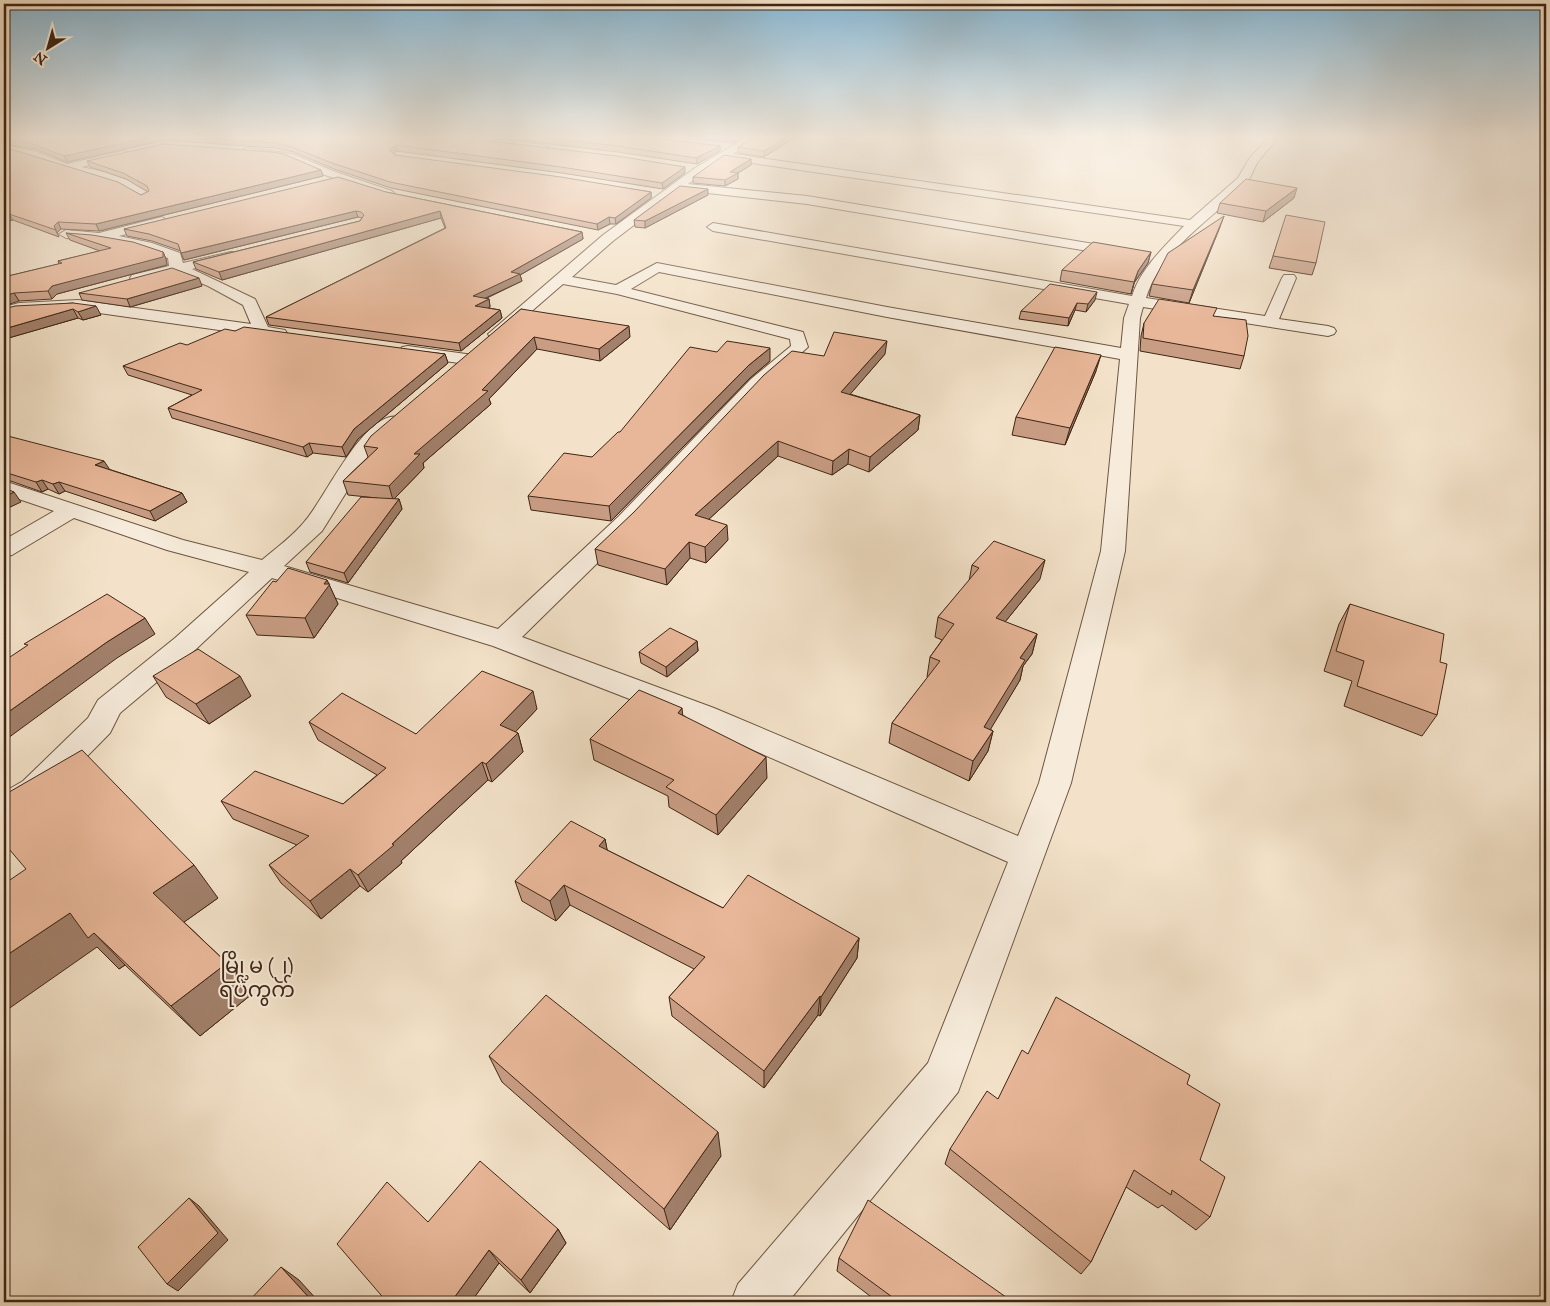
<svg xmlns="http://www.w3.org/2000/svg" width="1550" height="1306" viewBox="0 0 1550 1306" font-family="'IM FELL Great Primer','Noto Sans Myanmar',serif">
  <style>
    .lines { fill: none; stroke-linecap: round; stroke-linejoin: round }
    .minor-casing { stroke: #6c5541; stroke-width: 2 }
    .minor { fill: #f7ecdc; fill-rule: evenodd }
    .wall { fill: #c89d84; stroke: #3f2614 }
    .shaded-wall { fill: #a2806b; stroke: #3f2614 }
    .building { fill: #e8b799; stroke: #3f2614 }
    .labels { text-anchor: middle; stroke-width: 4; stroke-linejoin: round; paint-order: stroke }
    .near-quarter-label { font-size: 21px; fill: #3f2614; stroke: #f7ecdc }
  </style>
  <rect width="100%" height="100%" fill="#f3e2c9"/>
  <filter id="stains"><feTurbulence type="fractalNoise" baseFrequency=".004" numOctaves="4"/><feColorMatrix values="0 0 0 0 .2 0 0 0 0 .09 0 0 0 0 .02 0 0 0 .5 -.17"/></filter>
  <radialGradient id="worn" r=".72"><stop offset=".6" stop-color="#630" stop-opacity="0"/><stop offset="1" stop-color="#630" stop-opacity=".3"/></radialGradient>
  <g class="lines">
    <g class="minor-casing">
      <g id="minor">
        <polygon points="441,136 468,136 544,145 549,148 544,151 446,139"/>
        <path d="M 749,136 L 761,136 L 733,154 L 1190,220 L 1238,178 L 1249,159 L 1270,136 L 1280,136 C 1273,145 1264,153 1258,162 C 1253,169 1252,177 1246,183 C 1213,220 1162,247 1146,298 L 1265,316 L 1282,278 L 1284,275 L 1294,275 L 1296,278 L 1279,319 L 1328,326 L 1334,328 L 1336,331 L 1334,334 L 1328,336 L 1143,307 L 1140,318 L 1125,551 L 1071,783 L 958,1092 L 788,1302 L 731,1302 L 738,1284 L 928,1063 L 1008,862 L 694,724 L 493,646 L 272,578 L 195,650 L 120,713 L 110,733 L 45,799 L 16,817 L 4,821 L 4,792 L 23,781 L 88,718 L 98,700 L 175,638 L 249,572 L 167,550 L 74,518 L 12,555 L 4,557 L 4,540 L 54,511 L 4,494 L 4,481 L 183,540 L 262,560 C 276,548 293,536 305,521 C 325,499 365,408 400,417 L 403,421 L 374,448 L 322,531 L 284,566 L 498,629 L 619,516 L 751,379 L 791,346 L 790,339 L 617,294 L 563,284 L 502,337 L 490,337 L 488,334 L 603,235 L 695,168 ZM 724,159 L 1184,226 C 1164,247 1141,268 1132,296 L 713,223 L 707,227 L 713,231 L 1129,304 L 1124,318 L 1121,348 L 887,307 L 657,263 L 616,285 L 572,277 L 613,241 L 680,190 L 807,204 L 1124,257 L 1131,253 L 1124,249 L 807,196 L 688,184 ZM 659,272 L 887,317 L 1120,359 L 1101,551 L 1039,783 L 1018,836 L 714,708 L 522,637 L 635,526 L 763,387 L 808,347 L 803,332 L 631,289 Z"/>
        <path d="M 4,145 L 35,151 L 67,164 L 124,151 L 128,152 L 129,154 L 128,156 L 81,167 C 103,171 135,178 151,196 L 149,198 L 141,198 L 122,186 L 93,176 L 62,169 L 28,156 L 4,151 Z"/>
        <polygon points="248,148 293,154 333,171 392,191 394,193 388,196 384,195 325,175 287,159 244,153 244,149"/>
        <polygon points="162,217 168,221 166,224 119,236 152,243 180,253 183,263 231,252 236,253 238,256 236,259 192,269 255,299 268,327 285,330 287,333 285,336 279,338 262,336 78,310 20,313 4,317 4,307 19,303 78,300 251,324 243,305 208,286 176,273 137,282 132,281 130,278 132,275 169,266 168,258 121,244 66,238 59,234 66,230 99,233"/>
        <polygon points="408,346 466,354 472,355 475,359 472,363 466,364 402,355 399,351 402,347"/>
      </g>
    </g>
    <use href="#minor" class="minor"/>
  </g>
  <g class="wall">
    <polygon points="4,136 448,136 685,173 663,189 562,173 397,151 393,153 395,155 651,192 651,198 616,224 610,224 598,230 391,188 334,169 294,152 275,148 165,140 67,162 36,149 4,144"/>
    <polygon points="482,136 636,136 720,146 720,151 697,164 618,152"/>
    <polygon points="672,136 746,136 734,143"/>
    <polygon points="756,136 797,136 764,157 738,153 738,147"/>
    <polygon points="819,136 851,136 841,139"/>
    <polygon points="4,147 141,195 148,192 126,179 90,167 87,161 321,170 323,176 99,231 61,229 57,233 59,237 13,220 4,222"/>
    <polygon points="751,159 751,165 738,173 738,179 725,186 693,183 693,177"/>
    <polygon points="386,192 582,232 583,239 520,275 522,281 485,299 489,299 490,307 489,308 500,310 502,318 461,351 269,325 266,317 445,228 441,218 222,280 196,269 193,262 360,221 362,218 358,217 184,260 181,251 152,241 127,236 124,229"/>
    <polygon points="708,195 645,228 635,227 634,220"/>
    <polygon points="1294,198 1263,222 1217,213 1220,203"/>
    <polygon points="1283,226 1316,263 1312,275 1269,268"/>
    <polygon points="1220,227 1189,303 1149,296 1152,284"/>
    <polygon points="66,233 163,252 166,259 167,265 57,294 52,299 19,301 4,277 59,264 58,261 100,251 70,240"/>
    <polygon points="1151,252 1148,263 1134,283 1131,294 1060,281 1062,270"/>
    <polygon points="202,286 130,307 82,300 79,293"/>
    <polygon points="1095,300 1086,312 1075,310 1068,326 1019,319 1021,311"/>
    <polygon points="73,303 101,315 83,320 78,318 5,339 4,338 4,309"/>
    <polygon points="521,309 630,337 600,361 537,349 489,399 491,404 423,463 424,468 394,499 399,499 402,509 348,583 310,572 306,562 377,498 348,495 343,481 368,457 364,446"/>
    <polygon points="1214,316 1244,356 1240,369 1140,351 1141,336 1144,323"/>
    <polygon points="235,331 445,354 448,363 358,439 346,457 313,453 307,457 172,418 168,408 192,395 128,375 123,366"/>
    <polygon points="885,354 850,394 920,415 918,430 869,472 848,464 832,475 778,456 709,519 728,540 706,563 690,558 667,585 598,565 595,549 824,356"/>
    <polygon points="770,361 750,378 611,521 531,510 528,496 592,457 620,432"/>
    <polygon points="1096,371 1065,445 1012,435 1016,417"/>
    <polygon points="4,435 182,493 187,502 155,521 65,491 59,494 48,489 42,492 5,479 4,480"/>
    <polygon points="972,565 1040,579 1005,622 1037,634 1032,654 1023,666 1020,680 990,729 993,731 988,751 969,781 889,743 892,723 928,677 927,677 930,657 942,640 935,637 938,617 969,581"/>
    <polygon points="327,580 338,604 314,638 257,635 246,615"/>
    <polygon points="1350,604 1440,662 1437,715 1422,736 1344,706 1352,681 1324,671 1339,624"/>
    <polygon points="697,641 698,651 667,677 641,663 639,652"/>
    <polygon points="153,676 251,696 209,724 166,697"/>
    <polygon points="537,709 515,732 518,733 523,752 492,782 488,780 401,861 402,863 368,892 360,886 321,919 281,883 269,865 297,845 233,819 221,801 343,804 377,775 318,740 309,722 416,734"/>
    <polygon points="683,715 767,778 718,835 669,807 668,796 594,760 590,739"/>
    <polygon points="605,839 607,850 723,908 859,938 857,958 820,1016 818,1015 764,1088 672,1016 669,997 694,969 570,905 556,921 522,901 515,881"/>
    <polygon points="26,869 218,898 184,922 227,963 252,994 200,1036 125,965 119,969 97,947"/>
    <polygon points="1028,1054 1187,1084 1210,1217 1196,1230 1162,1205 1158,1208 1126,1187 1091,1262 1081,1274 945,1164 950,1149 998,1099"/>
    <polygon points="489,1056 721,1156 670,1230 502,1082"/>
    <polygon points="428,1222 558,1229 566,1243 530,1293 499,1263 471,1302 387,1302"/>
    <polygon points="839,1258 1013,1302 878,1302 837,1271"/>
  </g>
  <g class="shaded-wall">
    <polygon points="157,136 163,136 165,140 67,162 64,156"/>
    <polygon points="736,136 746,136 734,143 733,138"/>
    <polygon points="789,136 797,136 764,157 764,151"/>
    <polygon points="841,136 851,136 841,139"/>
    <polygon points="396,145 397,151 390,155 389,150"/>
    <polygon points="720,146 720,151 697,164 696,158"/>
    <polygon points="751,159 751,165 738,173 738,179 725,186 725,180 730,172"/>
    <polygon points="685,167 685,173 663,189 662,183"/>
    <polygon points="321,170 323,176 99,231 96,224"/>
    <polygon points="1297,188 1294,198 1263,222 1266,211"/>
    <polygon points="708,189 708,195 645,228 645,221"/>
    <polygon points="651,192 651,198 616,224 615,218"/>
    <polygon points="356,211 358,217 184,260 181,253"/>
    <polygon points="440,211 441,218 222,280 219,272"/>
    <polygon points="9,214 13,220 4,222 4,215"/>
    <polygon points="1224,216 1220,227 1189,303 1193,290"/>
    <polygon points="609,217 610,224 598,230 597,224"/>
    <polygon points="58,222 61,229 57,233 54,226"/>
    <polygon points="582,232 583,239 520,275 522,281 475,303 473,296 511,272"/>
    <polygon points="163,252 166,259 167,265 57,294 52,299 48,291 52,286"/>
    <polygon points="1151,252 1148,263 1134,283 1131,294 1138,271"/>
    <polygon points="199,278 202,286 130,307 127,299"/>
    <polygon points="1097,292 1095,300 1086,312 1088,304"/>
    <polygon points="14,293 19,301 4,306 4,296"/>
    <polygon points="489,299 490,307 477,314 475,306"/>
    <polygon points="1077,303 1075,310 1068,326 1069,318"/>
    <polygon points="96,306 101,315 83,320 78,312"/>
    <polygon points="73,309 78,318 5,339 4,337 4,329"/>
    <polygon points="500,310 502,318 461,351 459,343"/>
    <polygon points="629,326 630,337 600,361 599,349"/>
    <polygon points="534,337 537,349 489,399 491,404 423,463 424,468 393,500 389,486 414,454 482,390"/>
    <polygon points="887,341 885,354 840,406 841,392"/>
    <polygon points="770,348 770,361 750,378 611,521 609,506 749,365"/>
    <polygon points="445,354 448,363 358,439 346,457 342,447 354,429"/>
    <polygon points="1101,355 1096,371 1065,445 1070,428"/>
    <polygon points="920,415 918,430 869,472 870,457"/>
    <polygon points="778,441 778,456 696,531 695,515"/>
    <polygon points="309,443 313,453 307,457 303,447"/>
    <polygon points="849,449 848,464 832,475 833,461"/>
    <polygon points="104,461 110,470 95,465"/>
    <polygon points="42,480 48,489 42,492 36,482"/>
    <polygon points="59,482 65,491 59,494 53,484"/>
    <polygon points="14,492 21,502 4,510 4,497"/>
    <polygon points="182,493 187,502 155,521 150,511"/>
    <polygon points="399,499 402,509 348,583 344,573"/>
    <polygon points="727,525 728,540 706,563 705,547"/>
    <polygon points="689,542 690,558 667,585 665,569"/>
    <polygon points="1045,560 1040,579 992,638 996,618"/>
    <polygon points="327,580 338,604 314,638 305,618 324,584"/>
    <polygon points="145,618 155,634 117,658 4,741 4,715 107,642"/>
    <polygon points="1037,634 1032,654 1023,666 1020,680 980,747 984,727 1020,658"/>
    <polygon points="697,641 698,651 667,677 666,667"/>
    <polygon points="240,676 251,696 209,724 196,704"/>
    <polygon points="533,691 537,709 505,743 500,725"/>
    <polygon points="682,708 684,729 678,713"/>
    <polygon points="993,731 988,751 969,781 973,761"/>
    <polygon points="518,733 523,752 492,782 486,764"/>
    <polygon points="766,757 767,778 718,835 716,815"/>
    <polygon points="482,762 488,780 401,861 402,863 368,892 358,875"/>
    <polygon points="605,839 609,859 599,846"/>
    <polygon points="194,865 218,898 180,925 153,893"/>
    <polygon points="350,869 360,886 321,919 310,901"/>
    <polygon points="564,885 570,905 556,921 550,901"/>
    <polygon points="70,913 94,933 125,965 119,969 97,947 4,1012 4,957"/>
    <polygon points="859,938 857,958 820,1016 821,997"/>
    <polygon points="227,963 252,994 200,1036 171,1006"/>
    <polygon points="820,996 818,1015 764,1088 764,1071"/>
    <polygon points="718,1132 721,1156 670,1230 664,1209"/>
    <polygon points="189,1198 199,1206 228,1240 178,1291 167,1284"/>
    <polygon points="558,1229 566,1243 530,1293 521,1280"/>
    <polygon points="489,1250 499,1263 471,1302 451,1302"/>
    <polygon points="281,1267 299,1280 319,1302 313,1302"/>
  </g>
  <g class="building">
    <polygon points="4,136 157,136 64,156 33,144 4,138"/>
    <polygon points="179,136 448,136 617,156 685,167 662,183 561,167 396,145 389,150 395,155 561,177 651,192 615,218 609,217 597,224 390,182 332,163 292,147 274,143"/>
    <polygon points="527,136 636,136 720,146 696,158 618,146"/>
    <polygon points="719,136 736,136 733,138"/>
    <polygon points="756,136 789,136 764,151 738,147"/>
    <polygon points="163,144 273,152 284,154 321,170 96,224 58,222 54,226 56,230 9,214 4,215 4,147 118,182 141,195 149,191 147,186 123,173 87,161"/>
    <polygon points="724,155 751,159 730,172 738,173 725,180 693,177"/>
    <polygon points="338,177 386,192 582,232 511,272 520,274 473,296 489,299 475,306 500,310 459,343 266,317 446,228 440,211 219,272 193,262 360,221 364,215 361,212 356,211 181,253 178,244 149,234 124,229"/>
    <polygon points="1246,179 1297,188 1266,211 1220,203"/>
    <polygon points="680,186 708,189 645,221 634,220"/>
    <polygon points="1286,215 1325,222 1316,263 1273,256"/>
    <polygon points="1224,216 1193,290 1152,284 1168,253"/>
    <polygon points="66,233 92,235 133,242 163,252 163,257 52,286 48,291 14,293 4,296 4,277 62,263 58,261 111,248"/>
    <polygon points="1093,242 1151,252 1138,271 1134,282 1062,270"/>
    <polygon points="172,268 199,278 127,299 79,293"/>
    <polygon points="1050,284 1097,292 1088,304 1077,303 1069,318 1021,311"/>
    <polygon points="1159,299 1217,308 1213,316 1246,320 1248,336 1244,356 1143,338 1144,323"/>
    <polygon points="73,303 96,306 78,312 73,309 4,329 4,309 15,306"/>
    <polygon points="521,309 629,326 599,349 534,337 482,390 488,391 414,454 420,454 389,486 343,481 378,448 364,446 371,436"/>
    <polygon points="244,327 445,354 354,429 342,447 309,443 303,447 168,408 202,390 123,366 180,343 187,345 225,329 235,331"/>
    <polygon points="834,332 887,341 841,392 920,415 870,457 849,449 833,461 778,441 695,515 727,525 705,547 689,542 665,569 595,549 634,512 764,375 792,351 824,356"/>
    <polygon points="727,341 770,348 749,365 609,506 528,496 564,453 592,457 618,432 620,432 690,347 717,352"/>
    <polygon points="1055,347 1101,355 1070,428 1016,417"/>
    <polygon points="4,435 104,461 95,465 182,493 150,511 59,482 53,484 42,480 36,482 4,472"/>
    <polygon points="4,488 14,492 4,497"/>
    <polygon points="361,497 399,499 344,573 306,562"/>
    <polygon points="994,541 1045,560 996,618 1037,634 1020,658 1025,660 984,727 993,731 973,761 892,723 940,661 930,657 954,624 938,617 979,568 972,565"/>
    <polygon points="288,568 327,580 324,584 330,584 305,618 246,615 273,581 276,582"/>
    <polygon points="107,594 145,618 107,642 4,715 4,661 28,645 24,644"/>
    <polygon points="1350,604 1444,634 1440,662 1447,664 1437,715 1357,686 1364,661 1336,651"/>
    <polygon points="670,628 697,641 666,667 639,652"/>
    <polygon points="198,649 240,676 196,704 153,676"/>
    <polygon points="482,671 533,691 500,725 518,733 486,764 482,762 392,844 394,845 358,875 350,869 310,901 269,865 309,836 221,801 255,771 343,804 386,768 309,722 342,693 416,734"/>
    <polygon points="639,690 682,708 678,713 766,757 716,815 666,787 674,780 590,739"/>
    <polygon points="82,750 194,865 153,893 227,963 171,1006 94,933 88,938 70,913 4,957 4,884 26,869 4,843 4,795"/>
    <polygon points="571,821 605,839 599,846 723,908 748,875 859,938 821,997 820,996 764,1071 669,997 705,957 564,885 550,901 515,881"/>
    <polygon points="546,995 718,1132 664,1209 489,1056"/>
    <polygon points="1056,997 1190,1075 1187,1084 1220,1104 1200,1160 1225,1177 1210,1217 1172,1190 1171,1195 1134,1170 1091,1262 950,1149 987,1091 998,1099 1022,1050 1028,1054"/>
    <polygon points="480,1161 558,1229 521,1280 489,1250 451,1302 387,1302 337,1244 387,1182 428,1222"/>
    <polygon points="189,1198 218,1233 167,1284 138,1247"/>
    <polygon points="868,1200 1013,1302 899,1302 839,1258"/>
    <polygon points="281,1267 313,1302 248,1302"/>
  </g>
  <linearGradient id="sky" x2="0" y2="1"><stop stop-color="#89b8d4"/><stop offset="0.43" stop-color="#faf2e7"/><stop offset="1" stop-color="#faf2e7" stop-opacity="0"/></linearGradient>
  <rect width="1550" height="319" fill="url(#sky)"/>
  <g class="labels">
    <g class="near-quarter-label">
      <text x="257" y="973">မြို့မ (၂)<tspan x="257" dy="24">ရပ်ကွက်</tspan></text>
    </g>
  </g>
  <rect width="1550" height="1306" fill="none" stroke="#f3e2c9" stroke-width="20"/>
  <rect x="5" y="5" width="1540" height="1296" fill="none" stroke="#3f2614" stroke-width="2.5"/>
  <rect x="10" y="10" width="1530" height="1286" fill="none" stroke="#3f2614"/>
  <g transform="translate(48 48) rotate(217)" stroke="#f7ecdc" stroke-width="4" paint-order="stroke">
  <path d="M0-4L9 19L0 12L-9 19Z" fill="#3f2614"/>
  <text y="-8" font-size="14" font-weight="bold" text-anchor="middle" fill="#3f2614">N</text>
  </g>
  <rect width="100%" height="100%" filter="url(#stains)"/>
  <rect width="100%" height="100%" fill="url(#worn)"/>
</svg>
